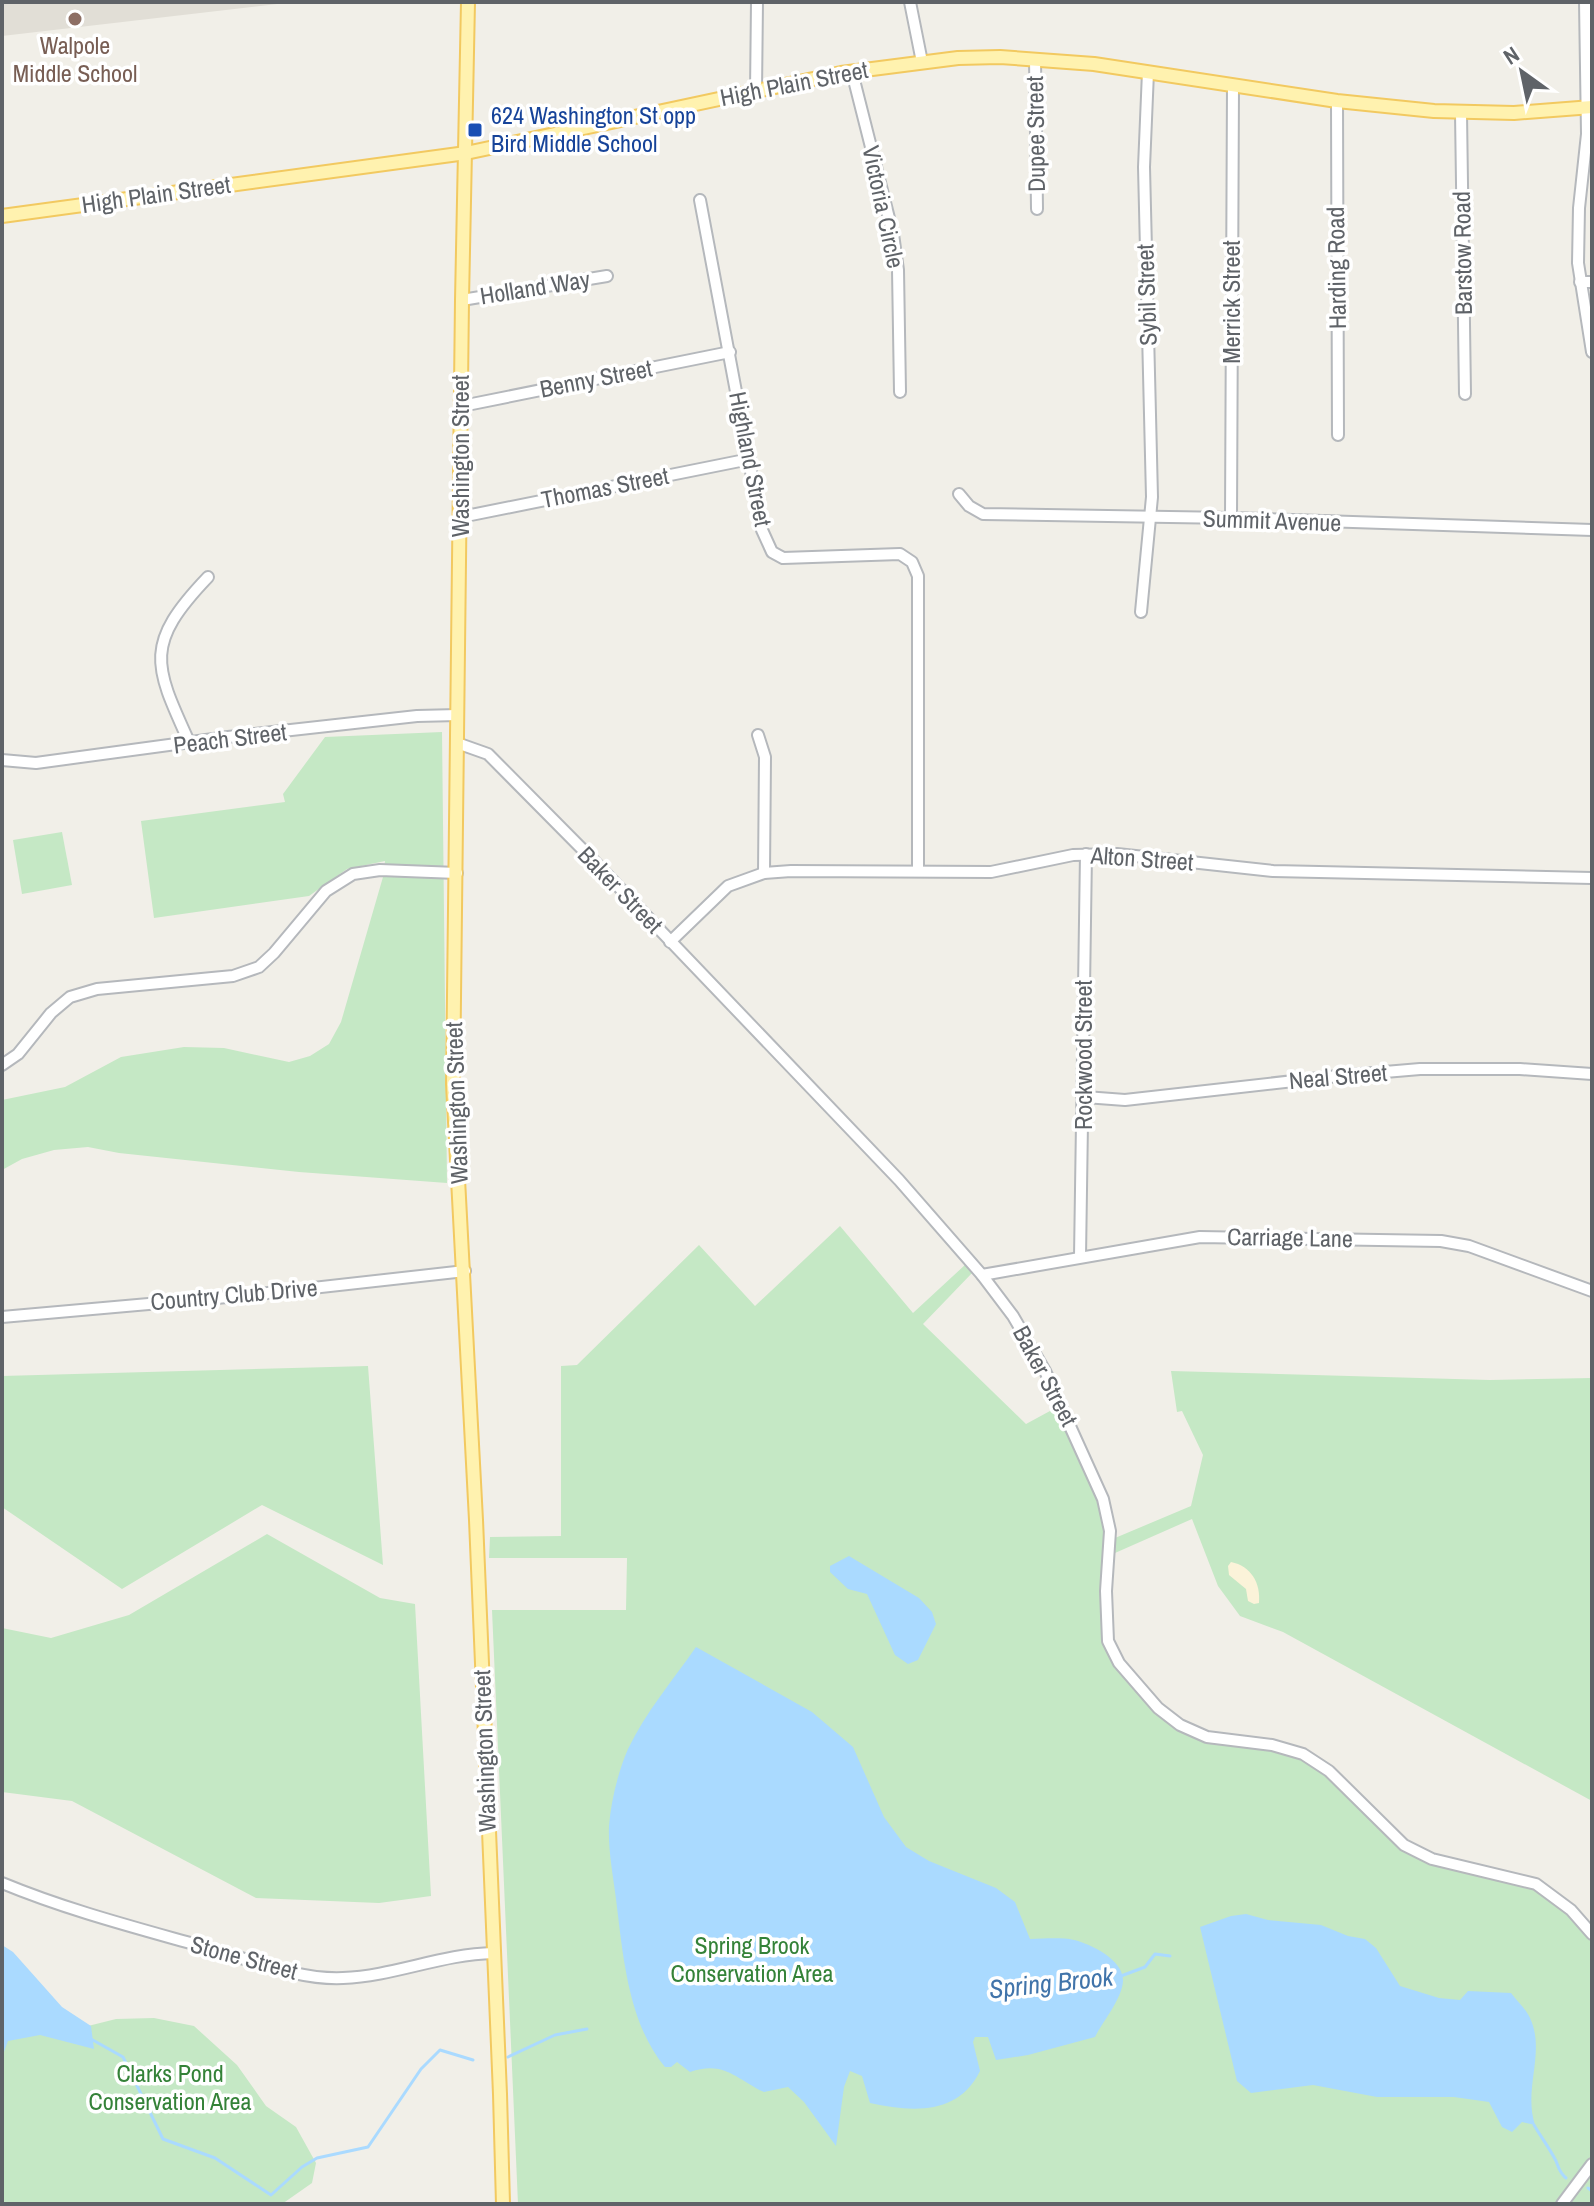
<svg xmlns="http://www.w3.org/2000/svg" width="1594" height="2206" viewBox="0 0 1594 2206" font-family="'Archivo Narrow',sans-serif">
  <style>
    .education { fill: #e1ded6 }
    .green { fill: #c5e8c5 }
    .sand { fill: #fbf3d9 }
    .water { fill: #aadaff }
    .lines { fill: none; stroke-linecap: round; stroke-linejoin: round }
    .stream { stroke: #aadaff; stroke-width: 3 }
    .minor-casing { stroke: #b5b8bc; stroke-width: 14 }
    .major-casing { stroke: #f2c960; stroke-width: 16 }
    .minor { stroke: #fff; stroke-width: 10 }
    .major { stroke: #fff2af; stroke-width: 12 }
    .education-dot { fill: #8d6e63; stroke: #fff; stroke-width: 3 }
    .transit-dot { fill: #1a4fb4; stroke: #fff; stroke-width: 3 }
    .labels { text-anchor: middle; stroke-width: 7; stroke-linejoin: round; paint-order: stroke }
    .education-label { font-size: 24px; fill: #785e54; stroke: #fff }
    .street-label { font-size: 24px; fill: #5f6368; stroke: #fff }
    .transit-label { font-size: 24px; fill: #164399; stroke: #fff; text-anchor: start }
    .park-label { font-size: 24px; fill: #348238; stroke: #fff }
    .water-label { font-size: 26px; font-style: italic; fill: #4174aa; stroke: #fff }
  </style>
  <rect width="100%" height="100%" fill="#f1efe8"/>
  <polygon class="education" points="2,2 294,2 2,36"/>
  <g class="green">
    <polygon points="442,732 447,1183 299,1172 119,1153 88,1147 54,1150 22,1159 2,1170 2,1100 65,1087 121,1057 184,1047 224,1048 289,1062 310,1056 329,1044 341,1022 383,877 385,861 347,869 309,896 154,918 141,821 285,802 283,794 325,737"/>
    <polygon points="62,832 72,885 22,894 13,840"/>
    <polygon points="840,1226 913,1313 966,1264 973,1272 923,1324 1026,1424 1061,1405 1107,1515 1108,1641 1158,1708 1194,1731 1303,1754 1417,1853 1536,1884 1592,1934 1592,2204 518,2204 492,1610 626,1610 627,1558 489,1558 490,1537 561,1536 561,1366 577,1365 699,1245 755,1306"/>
    <polygon points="368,1366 383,1565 262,1505 122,1589 2,1507 2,1376"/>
    <polygon points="1171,1371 1490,1380 1592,1378 1592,1801 1283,1632 1240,1616 1218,1586 1192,1519 1115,1553 1115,1538 1191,1506 1203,1455 1182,1411 1177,1412"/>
    <polygon points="267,1534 380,1598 415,1604 431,1896 379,1903 256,1898 72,1801 2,1792 2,1628 51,1638 129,1615"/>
    <polygon points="16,2008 80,2028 116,2019 154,2018 194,2026 237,2065 266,2106 296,2127 316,2163 312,2183 282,2204 2,2204 2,2049"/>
  </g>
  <path class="sand" d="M 1231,1562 C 1251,1566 1261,1583 1259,1603 L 1254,1604 L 1248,1601 L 1246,1589 L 1229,1575 L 1228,1566 Z"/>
  <g class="water">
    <polygon points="849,1556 919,1598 932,1612 936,1624 918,1660 908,1664 895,1655 867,1594 848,1589 830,1572 830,1566"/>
    <path d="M 696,1647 L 812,1712 L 853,1747 L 884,1817 L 906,1847 L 929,1861 L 996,1888 L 1015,1902 L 1030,1939 C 1044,1939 1060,1937 1074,1940 C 1091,1944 1124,1960 1123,1981 C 1122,1999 1103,2021 1095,2037 L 1028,2055 L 996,2060 L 988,2037 L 975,2037 L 973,2042 L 980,2071 C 958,2116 911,2112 870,2103 L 862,2076 L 850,2071 L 844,2087 L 836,2146 L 804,2102 L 788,2087 L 764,2092 C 736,2079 724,2060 690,2072 L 677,2062 L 671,2067 L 665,2067 C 628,2023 623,1955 616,1899 C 613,1875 608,1850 609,1826 C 611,1801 618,1772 628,1749 C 645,1713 673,1680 696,1647 Z"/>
    <path d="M 1246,1914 L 1268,1920 L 1321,1925 L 1348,1936 L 1365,1939 L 1376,1948 L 1400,1986 L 1439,1998 L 1460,2000 L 1468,1991 L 1511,1993 C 1517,2001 1526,2009 1530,2018 C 1546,2052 1523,2089 1535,2125 L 1522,2122 L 1512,2132 L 1502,2127 L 1489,2102 L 1454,2097 L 1377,2097 L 1313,2085 L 1251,2093 L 1237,2081 L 1200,1927 L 1231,1916 Z"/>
    <polygon points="2,1945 13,1952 62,2007 91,2026 94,2049 40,2035 8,2041 2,2057"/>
  </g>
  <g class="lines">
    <g class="stream">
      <polyline points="1121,1976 1145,1967 1155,1954 1170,1956"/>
      <polyline points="91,2039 123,2057 163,2139 215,2158 271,2195 302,2167 317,2158 368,2147 421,2069 440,2050 473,2060"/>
      <polyline points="508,2057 555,2035 587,2029"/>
      <path d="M 1534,2125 C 1541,2137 1550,2149 1556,2161 C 1559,2168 1559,2172 1566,2178"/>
      <polyline points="1588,2188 1592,2191"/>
    </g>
    <g class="minor-casing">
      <g id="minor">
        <polyline points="910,2 922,62"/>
        <polyline points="1585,2 1587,134 1579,208 1578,263 1592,352"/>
        <polyline points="1035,59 1037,209"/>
        <polyline points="852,72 893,234 898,270 900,392"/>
        <polyline points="756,91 757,2"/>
        <polyline points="1337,101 1338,435"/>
        <polyline points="1461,113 1465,394"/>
        <polyline points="700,200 762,530 772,552 783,558 900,554 912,562 918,576 918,871"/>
        <polyline points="1580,282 1592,282"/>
        <polyline points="462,300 607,276"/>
        <polyline points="462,406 730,352"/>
        <polyline points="959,494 969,506 983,514 1231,518 1592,530"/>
        <polyline points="461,517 750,459"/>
        <polyline points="1231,518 1233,86"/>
        <polyline points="1141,612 1152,497 1144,167 1148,72"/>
        <polyline points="758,735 765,757 764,873"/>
        <polyline points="457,743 488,754 593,860 899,1180 982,1275 1013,1316 1045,1371 1103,1499 1110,1531 1106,1591 1108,1641 1119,1663 1158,1708 1180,1725 1207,1737 1272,1745 1303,1754 1329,1771 1404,1845 1432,1859 1536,1884 1571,1910 1592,1934"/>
        <path d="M 190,744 C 154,665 143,645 208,577"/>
        <polyline points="2,760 36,763 228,737 417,716 458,715"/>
        <polyline points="670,942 728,886 764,873 791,871 991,872 1073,855 1117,854 1273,871 1592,878"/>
        <polyline points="2,1065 18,1054 51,1013 70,997 97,989 233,976 259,967 274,953 326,891 353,874 380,870 457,873"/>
        <polyline points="1085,1097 1125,1100 1338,1076 1420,1069 1520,1069 1592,1074"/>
        <polyline points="1080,1257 1086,854"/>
        <polyline points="982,1275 1200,1237 1441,1241 1469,1246 1592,1291"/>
        <polyline points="2,1317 250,1295 465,1271"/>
        <path d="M 2,1883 C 72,1912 145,1930 218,1951 C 257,1962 301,1980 343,1978 C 394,1976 442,1954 493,1953"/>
        <polyline points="1562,2204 1592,2164"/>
      </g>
    </g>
    <g class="major-casing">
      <g id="major">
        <polyline points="468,2 462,300 453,1084 476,1520 500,2094 503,2204"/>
        <polyline points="2,216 466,153 841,73 958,58 1000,57 1094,64 1337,101 1434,111 1514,113 1592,107"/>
      </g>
    </g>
    <use href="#minor" class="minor"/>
    <use href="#major" class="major"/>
  </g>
  <circle class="education-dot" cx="75" cy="19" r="8"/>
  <rect class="transit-dot" x="467" y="122" width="16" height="16" rx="4"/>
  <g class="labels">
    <g class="education-label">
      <text x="75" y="54">Walpole<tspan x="75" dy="28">Middle School</tspan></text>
    </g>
    <g class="street-label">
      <text transform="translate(794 84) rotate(-11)" y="8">High Plain Street</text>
      <text transform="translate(1036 134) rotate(-91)" y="8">Dupee Street</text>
      <text transform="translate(156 195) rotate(-8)" y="8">High Plain Street</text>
      <text transform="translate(883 207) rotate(78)" y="8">Victoria Circle</text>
      <text transform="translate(1463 253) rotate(-91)" y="8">Barstow Road</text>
      <text transform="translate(1337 268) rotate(-91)" y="8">Harding Road</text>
      <text transform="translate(535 288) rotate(-9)" y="8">Holland Way</text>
      <text transform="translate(1147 295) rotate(-92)" y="8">Sybil Street</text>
      <text transform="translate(1232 302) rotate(-90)" y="8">Merrick Street</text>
      <text transform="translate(596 379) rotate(-11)" y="8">Benny Street</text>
      <text transform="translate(461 456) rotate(-90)" y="8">Washington Street</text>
      <text transform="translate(750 459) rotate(79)" y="8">Highland Street</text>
      <text transform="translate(605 488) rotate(-11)" y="8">Thomas Street</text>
      <text transform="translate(1272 521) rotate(2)" y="8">Summit Avenue</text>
      <text transform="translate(230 739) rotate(-7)" y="8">Peach Street</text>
      <text transform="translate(1142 859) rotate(4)" y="8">Alton Street</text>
      <text transform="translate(620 890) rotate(46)" y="8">Baker Street</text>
      <text transform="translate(1084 1055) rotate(-90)" y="8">Rockwood Street</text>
      <text transform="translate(1338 1077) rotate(-5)" y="8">Neal Street</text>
      <text transform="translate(457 1103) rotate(-92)" y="8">Washington Street</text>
      <text transform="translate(1290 1238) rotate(1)" y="8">Carriage Lane</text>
      <text transform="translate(234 1295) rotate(-5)" y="8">Country Club Drive</text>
      <text transform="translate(1045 1376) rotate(62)" y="8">Baker Street</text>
      <text transform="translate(485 1751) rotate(-92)" y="8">Washington Street</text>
      <text transform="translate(244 1958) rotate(15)" y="8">Stone Street</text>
    </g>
    <g class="transit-label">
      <text x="491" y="124">624 Washington St opp<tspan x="491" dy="28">Bird Middle School</tspan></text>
    </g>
    <g class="park-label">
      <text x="752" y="1954">Spring Brook<tspan x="752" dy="28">Conservation Area</tspan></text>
      <text x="170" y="2082">Clarks Pond<tspan x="170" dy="28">Conservation Area</tspan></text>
    </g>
    <g class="water-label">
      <text transform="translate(1051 1983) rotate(-6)" y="9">Spring Brook</text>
    </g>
  </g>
  <rect width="1594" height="2206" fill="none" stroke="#5f6368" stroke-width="8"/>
  <g transform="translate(1522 72) rotate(327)" stroke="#ffffff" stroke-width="6" paint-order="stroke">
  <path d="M0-6L14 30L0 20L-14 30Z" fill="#5f6368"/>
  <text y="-12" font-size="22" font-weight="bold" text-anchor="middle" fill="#5f6368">N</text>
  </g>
</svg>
